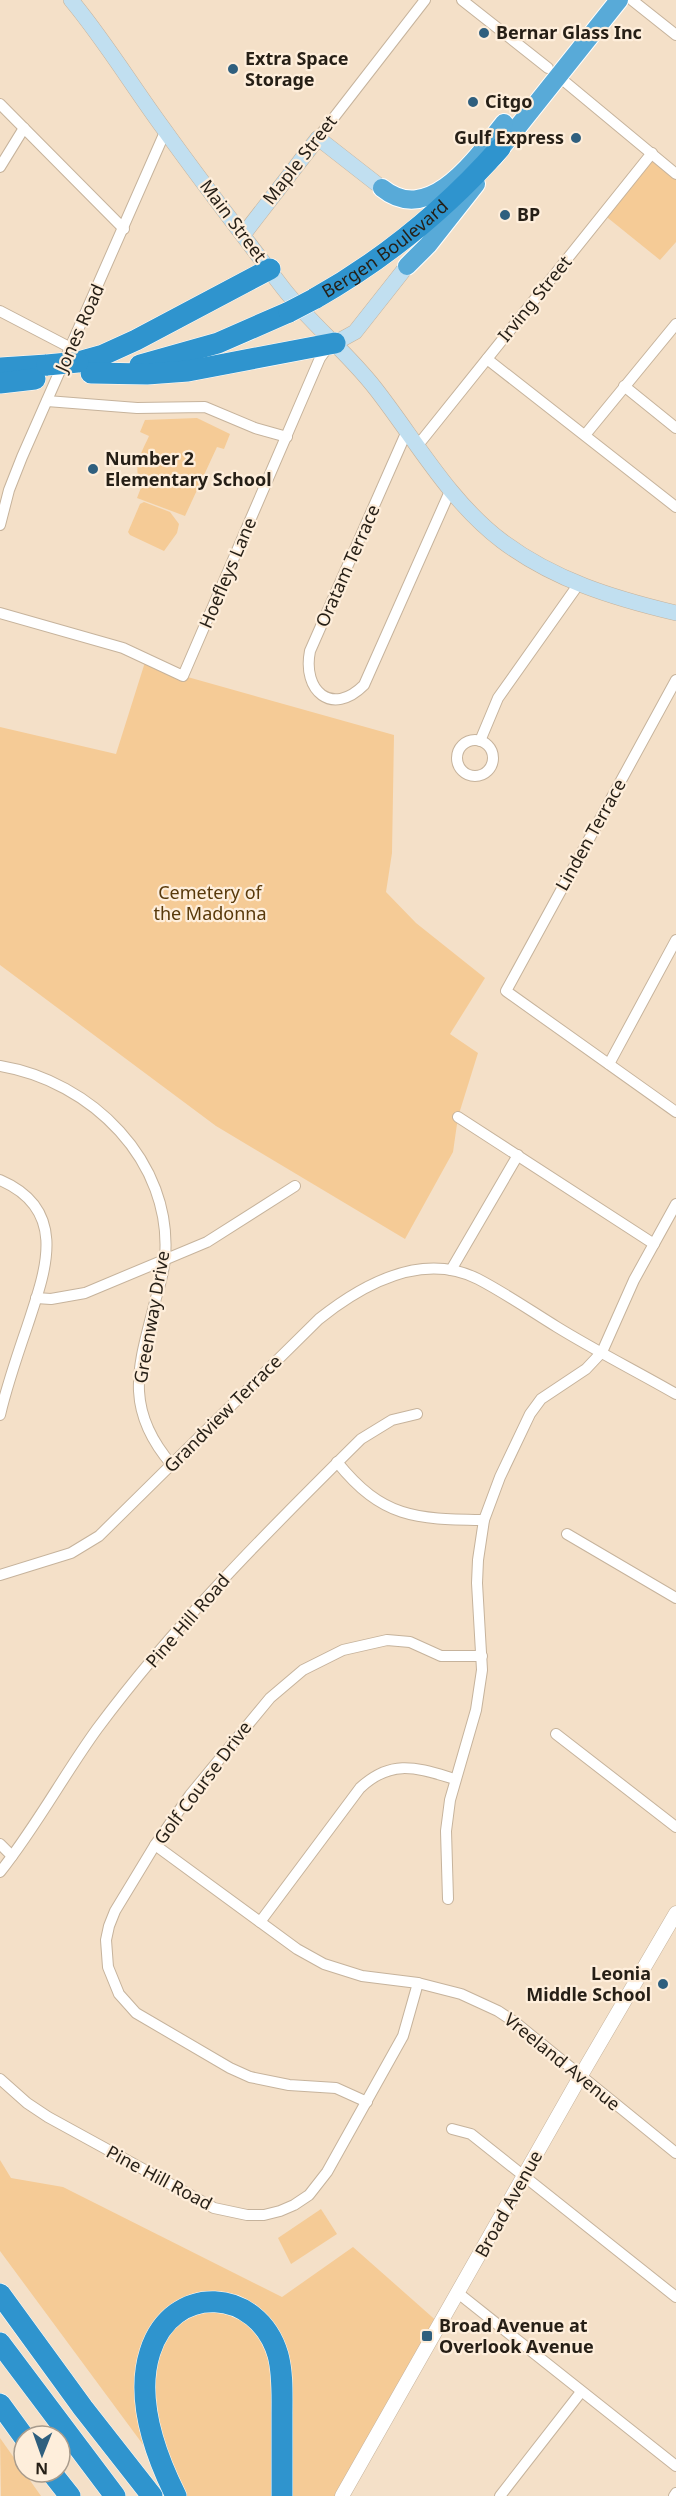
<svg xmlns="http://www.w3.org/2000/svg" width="676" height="2496" viewBox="0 0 676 2496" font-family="'Noto Sans',sans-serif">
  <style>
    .green { fill: #f5cb96 }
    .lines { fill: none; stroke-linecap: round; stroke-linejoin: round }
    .minor-casing { stroke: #c6b39c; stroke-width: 12 }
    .tertiary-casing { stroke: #c6b39c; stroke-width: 15 }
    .secondary-casing { stroke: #c6b39c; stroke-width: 16 }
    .trunk-casing { stroke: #fff; stroke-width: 20 }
    .motorway-casing { stroke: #fff; stroke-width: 22 }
    .minor { stroke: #fff; stroke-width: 10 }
    .tertiary { stroke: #fff; stroke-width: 14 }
    .secondary { stroke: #c1dff0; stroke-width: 15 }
    .trunk { stroke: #58aad8; stroke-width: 18 }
    .motorway { stroke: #2f94ce; stroke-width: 21 }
    .motorway-bridge-casing { stroke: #fff; stroke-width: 22; stroke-linecap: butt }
    .motorway-bridge { stroke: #2f94ce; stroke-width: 21 }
    .poi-dot { fill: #2f5f7e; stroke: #feeedb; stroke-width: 2 }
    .labels { text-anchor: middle; stroke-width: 4.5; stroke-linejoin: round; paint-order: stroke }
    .poi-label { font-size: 18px; font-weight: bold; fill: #261f16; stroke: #feeedb; text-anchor: start }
    .street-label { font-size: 18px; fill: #261f16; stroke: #feeedb }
    .park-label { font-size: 18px; fill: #58390a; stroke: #feeedb }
  </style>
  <rect width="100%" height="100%" fill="#f4e0c8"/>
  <g class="green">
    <polygon points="652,153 676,174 676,242 660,260 603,214"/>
    <path d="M 197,418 L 230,434 L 224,449 L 217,447 L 185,516 L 137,498 L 142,485 C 131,468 142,452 149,436 L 140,432 L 145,420 Z"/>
    <polygon points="144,502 170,512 179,524 177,533 164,551 130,535 128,532 140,504"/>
    <polygon points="146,659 184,676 394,735 392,853 386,892 416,923 485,978 450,1034 478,1053 458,1117 453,1152 405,1239 216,1126 0,965 0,727 116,754"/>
    <polygon points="0,2160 11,2178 63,2187 282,2297 353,2247 440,2324 342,2496 181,2496 0,2251"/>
    <polygon points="321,2209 337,2234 291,2264 278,2238"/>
    <polygon points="0,2438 41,2496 1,2496"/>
  </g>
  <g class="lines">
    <g class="minor-casing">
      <g id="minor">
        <polyline points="462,0 548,68"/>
        <polyline points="632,0 676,35"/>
        <polyline points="558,76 676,174"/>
        <polyline points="0,104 124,229"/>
        <polyline points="318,138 425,0"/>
        <polyline points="0,167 24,128"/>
        <polyline points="0,311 71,348"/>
        <polyline points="487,359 676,507"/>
        <polyline points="624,386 676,428"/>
        <polyline points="47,401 137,408 205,407 255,428 287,437"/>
        <path d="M 407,431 L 310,651 C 302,691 332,717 364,685 L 451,489"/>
        <polyline points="585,435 676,324"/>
        <polyline points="418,445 652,153"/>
        <polyline points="0,525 9,490 22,457 165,132"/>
        <polyline points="0,613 123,648 183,676 320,358 328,347"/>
        <polyline points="676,680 506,991 676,1112"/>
        <circle cx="475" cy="758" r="18"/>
        <polyline points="480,741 498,698 578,585"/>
        <polyline points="609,1064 676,940"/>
        <path d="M 0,1066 C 91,1081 173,1161 165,1258 C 164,1272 160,1285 156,1298 C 139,1365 122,1407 172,1465"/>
        <polyline points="458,1117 654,1244"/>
        <path d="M 0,1180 C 70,1210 45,1272 27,1327 C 17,1356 7,1385 0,1415"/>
        <polyline points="451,1270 518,1155"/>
        <polyline points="36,1298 51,1299 85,1293 207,1242 295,1186"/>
        <path d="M 337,1462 C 383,1519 416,1519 484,1520"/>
        <polyline points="567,1534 676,1598"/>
        <path d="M 0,1575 L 71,1553 L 99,1536 L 319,1319 C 363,1284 422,1251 478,1279 C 505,1293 531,1311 557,1327 C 596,1351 636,1371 676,1394"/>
        <polyline points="556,1734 676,1827"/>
        <polyline points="0,1844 12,1856"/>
        <polyline points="155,1845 297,1949 324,1964 362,1976 418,1983 461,1994 498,2011 516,2023 676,2153"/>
        <path d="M 0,1872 C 36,1827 63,1776 97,1729 C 175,1624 268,1531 361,1439 L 392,1420 L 417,1414"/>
        <polyline points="448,1899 446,1831 450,1800 476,1710 482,1670 477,1583 478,1560 484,1520 500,1477 530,1414 541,1399 586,1369 602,1352 634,1280 676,1204"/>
        <path d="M 260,1922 L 360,1788 C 392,1758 417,1768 455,1779"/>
        <polyline points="0,2079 27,2103 48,2117 214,2208 247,2215 264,2215 280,2211 294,2205 309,2195 327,2172 403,2036 418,1983"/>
        <polyline points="367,2102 336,2088 289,2085 250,2077 230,2068 136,2013 119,1994 108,1967 106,1940 109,1926 115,1911 155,1845 190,1795 270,1698 303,1670 343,1650 387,1640 410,1642 441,1656 482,1656"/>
        <polyline points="452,2129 471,2134 676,2297"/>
        <polyline points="458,2293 676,2466"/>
        <polyline points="500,2496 581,2392"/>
        <polyline points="674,2496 676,2493"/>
      </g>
    </g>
    <g class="tertiary-casing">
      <polyline id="tertiary" points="342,2496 580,2077 676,1913"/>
    </g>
    <g class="secondary-casing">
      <g id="secondary">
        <path d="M 71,0 C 106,42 134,89 166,132 C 204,185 244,237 283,288 C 311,324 347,352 375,388 C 415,439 449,501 502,541 C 554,580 613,598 676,613"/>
        <polyline points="243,235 318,138 382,188"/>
        <polyline points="335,343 355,332 407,266"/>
      </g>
    </g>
    <g class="trunk-casing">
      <g id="trunk">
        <polyline points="493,158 619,0"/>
        <path d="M 382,188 C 430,227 477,157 504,123"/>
        <polyline points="407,266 428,245 476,184"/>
      </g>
    </g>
    <g class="motorway-casing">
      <g id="motorway">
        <path id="s1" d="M 314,299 C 385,259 446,209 500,148"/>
        <polyline points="78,362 103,355 136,340 270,269"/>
        <polyline points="140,365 218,343 289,312"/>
        <polyline points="0,368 47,365"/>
        <polyline points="91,373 147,374 188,371 335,343"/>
        <polyline points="0,383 35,379"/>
        <polyline points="0,2294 83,2408 152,2496"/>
        <polyline points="0,2343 115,2496"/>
        <polyline points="0,2404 24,2437"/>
        <polyline points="51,2472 70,2496"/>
        <path d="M 176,2496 C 155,2454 135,2399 150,2352 C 172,2282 258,2287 278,2355 C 283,2374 282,2395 282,2414 C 282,2441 282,2469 282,2496"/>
      </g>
    </g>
    <use href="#minor" class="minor"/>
    <use href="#tertiary" class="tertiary"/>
    <use href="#secondary" class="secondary"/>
    <use href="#trunk" class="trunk"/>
    <use href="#motorway" class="motorway"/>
    <g class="motorway-bridge-casing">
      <g id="motorway-bridge">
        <polyline points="289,312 314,299"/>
        <polyline points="47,365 78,362"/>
      </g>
    </g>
    <use href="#motorway-bridge" class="motorway-bridge"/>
  </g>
  <g class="poi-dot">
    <circle cx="484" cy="33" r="6"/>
    <circle cx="233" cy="69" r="6"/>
    <circle cx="473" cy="102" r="6"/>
    <circle cx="576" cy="138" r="6"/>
    <circle cx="505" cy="215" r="6"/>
    <circle cx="93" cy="469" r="6"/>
    <circle cx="663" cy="1984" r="6"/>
    <rect x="421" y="2330" width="12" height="12" rx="3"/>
  </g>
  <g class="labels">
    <g class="poi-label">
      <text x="496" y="39">Bernar Glass Inc</text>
      <text x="245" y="65">Extra Space<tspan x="245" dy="21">Storage</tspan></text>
      <text x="485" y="108">Citgo</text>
      <text x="564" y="144" text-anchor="end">Gulf Express</text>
      <text x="517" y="221">BP</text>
      <text x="105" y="465">Number 2<tspan x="105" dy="21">Elementary School</tspan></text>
      <text x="651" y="1980" text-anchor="end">Leonia<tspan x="651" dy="21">Middle School</tspan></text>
      <text x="439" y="2332">Broad Avenue at<tspan x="439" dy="21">Overlook Avenue</tspan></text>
    </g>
    <g class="street-label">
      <text transform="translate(300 160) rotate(-52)" y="6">Maple Street</text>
      <text transform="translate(233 221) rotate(53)" y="6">Main Street</text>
      <text dy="6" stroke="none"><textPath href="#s1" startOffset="87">Bergen Boulevard</textPath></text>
      <text transform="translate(535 299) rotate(-51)" y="6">Irving Street</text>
      <text transform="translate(80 328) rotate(-66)" y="6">Jones Road</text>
      <text transform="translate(348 566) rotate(-66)" y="6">Oratam Terrace</text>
      <text transform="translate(228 573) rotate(-67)" y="6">Hoefleys Lane</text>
      <text transform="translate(591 835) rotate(-61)" y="6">Linden Terrace</text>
      <text transform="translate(152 1317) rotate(-80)" y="6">Greenway Drive</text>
      <text transform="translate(223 1414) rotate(-45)" y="6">Grandview Terrace</text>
      <text transform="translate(188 1621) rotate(-49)" y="6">Pine Hill Road</text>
      <text transform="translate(203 1783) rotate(-53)" y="6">Golf Course Drive</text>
      <text transform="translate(562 2062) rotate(39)" y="6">Vreeland Avenue</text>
      <text transform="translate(159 2178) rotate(28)" y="6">Pine Hill Road</text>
      <text transform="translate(509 2204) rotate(-61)" y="6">Broad Avenue</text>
    </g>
    <g class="park-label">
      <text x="210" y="899">Cemetery of<tspan x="210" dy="21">the Madonna</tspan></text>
    </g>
  </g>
  <g transform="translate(42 2454) rotate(181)"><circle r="28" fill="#feeedb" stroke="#a89b8c" stroke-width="1.5"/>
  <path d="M0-4.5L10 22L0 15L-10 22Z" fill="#2f5f7e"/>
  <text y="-9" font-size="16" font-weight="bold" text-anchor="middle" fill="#261f16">N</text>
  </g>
</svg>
